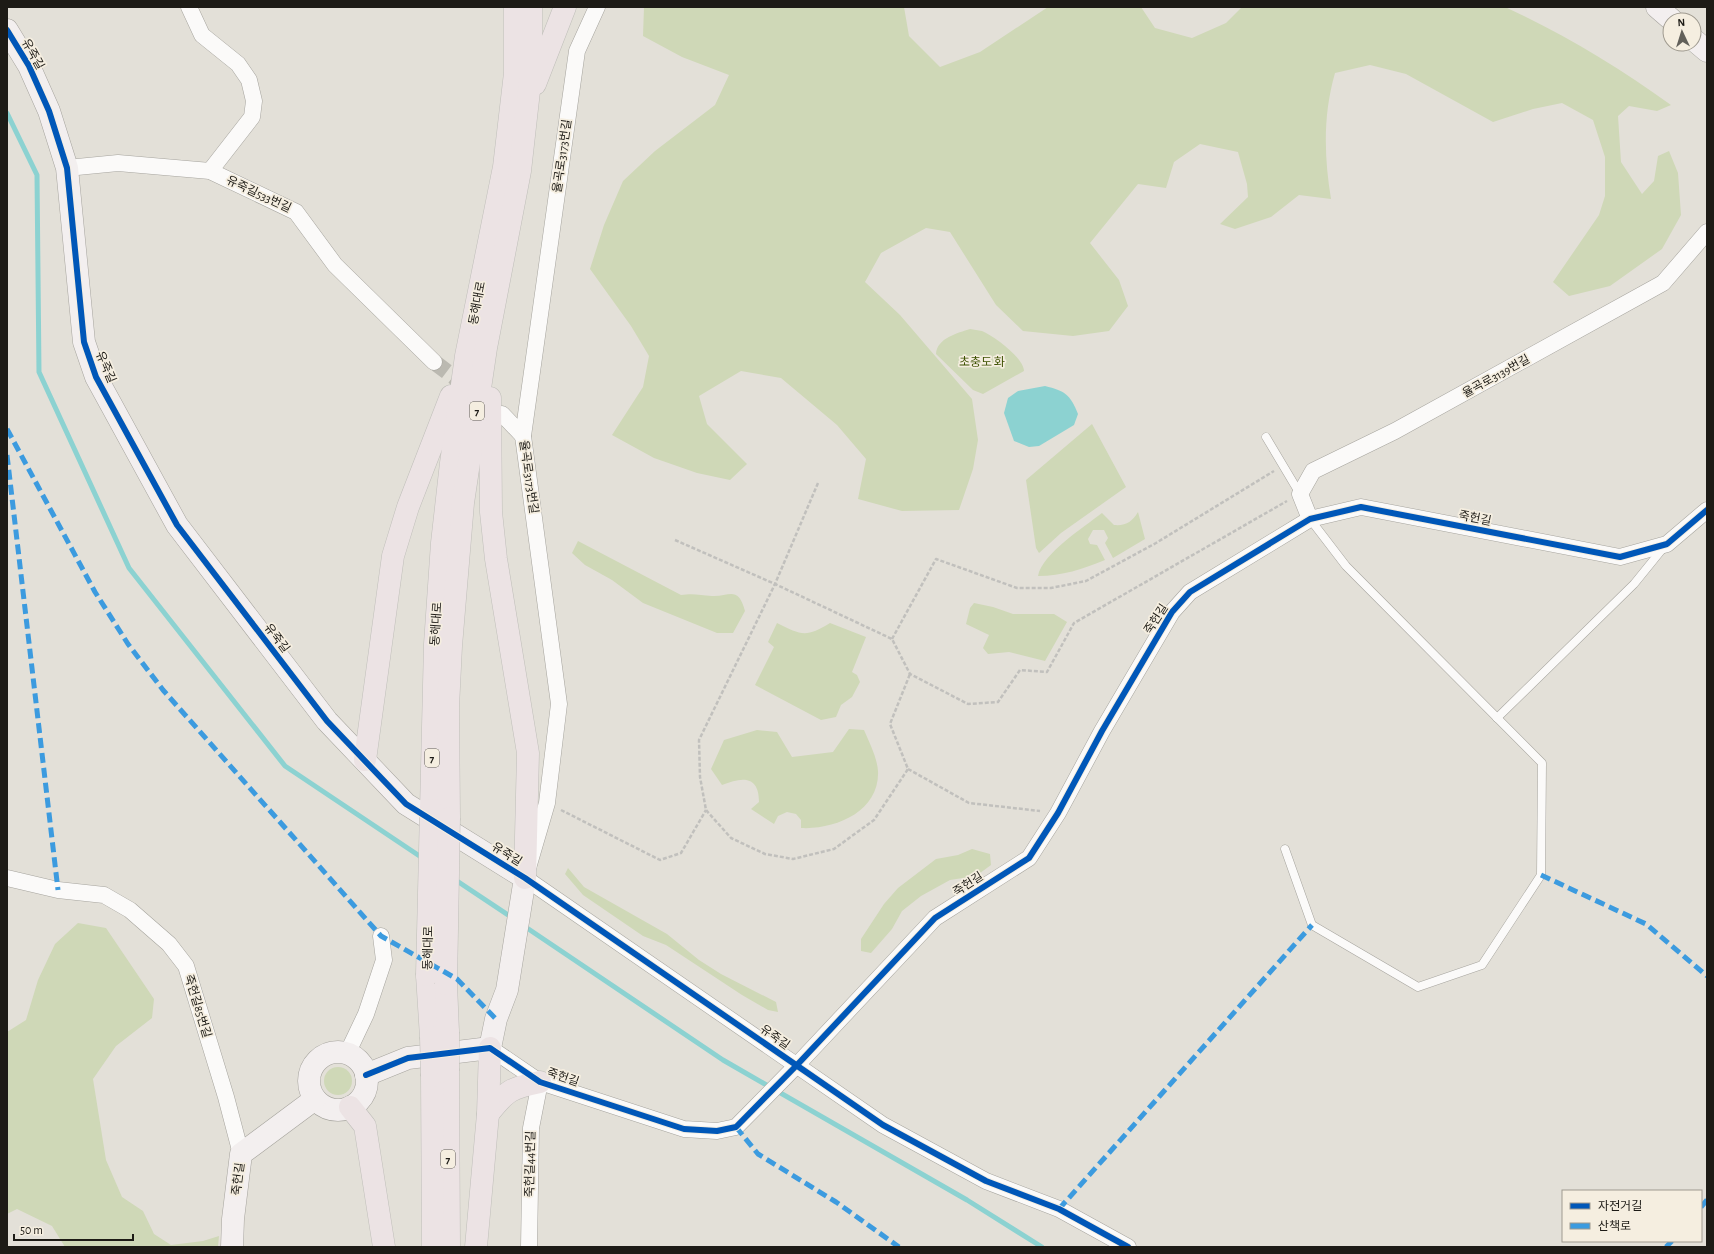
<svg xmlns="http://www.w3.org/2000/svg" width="1714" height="1254" viewBox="0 0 1714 1254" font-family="'Alegreya Sans','Noto Sans KR',sans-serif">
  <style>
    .green { fill: #cfd8b7 }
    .water { fill: #8cd2d1 }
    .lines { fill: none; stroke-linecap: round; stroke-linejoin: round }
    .stream { stroke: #8cd2d1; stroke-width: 5 }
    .street-tunnel { stroke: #bbb9b1; stroke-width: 16; stroke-dasharray: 16 8; stroke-linecap: butt }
    .lane-casing { stroke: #a6a49e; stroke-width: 9 }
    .street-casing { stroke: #a6a49e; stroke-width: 17 }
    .secondary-casing { stroke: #a6a49e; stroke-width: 23 }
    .primary-casing { stroke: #bfbeb9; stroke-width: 23 }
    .path { stroke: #c1c0bd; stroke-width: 2.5; stroke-dasharray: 4 2; stroke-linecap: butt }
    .lane { stroke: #fbfaf9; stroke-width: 8 }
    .street { stroke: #fbfaf9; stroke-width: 16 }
    .secondary { stroke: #f3efef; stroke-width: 22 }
    .primary { stroke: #ece3e4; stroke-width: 22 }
    .primary-bridge-casing { stroke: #bfbeb9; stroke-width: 23; stroke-linecap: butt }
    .primary-bridge { stroke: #ece3e4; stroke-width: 22 }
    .quiet { stroke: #3c9bdf; stroke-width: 5; stroke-dasharray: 10 5; stroke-linecap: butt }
    .cycleway-casing { stroke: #f5eee0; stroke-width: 8 }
    .cycleway { stroke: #0057b8; stroke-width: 6 }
    .labels { text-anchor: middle; stroke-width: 3.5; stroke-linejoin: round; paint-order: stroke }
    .shield { fill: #f5eee0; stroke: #5e5a53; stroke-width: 1 }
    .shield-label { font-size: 11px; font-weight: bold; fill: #1d1b16 }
    .street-label { font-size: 12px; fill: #1d1b16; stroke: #f5eee0 }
    .park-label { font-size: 12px; fill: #3d5100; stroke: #f5eee0 }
  </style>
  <rect width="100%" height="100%" fill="#e3e0d8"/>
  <g class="green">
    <path d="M 644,7 L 904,7 L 909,36 L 940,67 L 980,52 L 1048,7 L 1141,7 L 1155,28 L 1192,38 L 1226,23 L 1242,7 L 1505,7 C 1564,34 1618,67 1671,105 L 1657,111 L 1629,106 L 1618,116 L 1621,162 L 1642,194 L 1654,181 L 1658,156 L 1669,151 L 1678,173 L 1681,215 L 1662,249 L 1610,286 L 1569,296 L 1553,282 L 1599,215 L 1605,196 L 1605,157 L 1593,120 L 1562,103 L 1533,109 L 1493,122 L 1406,74 L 1370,65 L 1335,73 C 1323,115 1324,156 1331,199 L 1299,195 L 1271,217 L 1235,229 L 1220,224 L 1248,197 L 1247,184 L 1238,152 L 1200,144 L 1174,162 L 1166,188 L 1138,184 L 1090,243 L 1119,280 L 1128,306 L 1109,331 L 1073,336 L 1023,331 L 996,305 L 950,232 L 926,228 L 881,253 L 865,282 L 900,315 L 972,399 L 978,440 L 973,469 L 959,510 L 902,511 L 858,499 L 866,459 L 837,425 L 781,378 L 741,371 L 699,396 L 707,424 L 747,464 L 730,480 L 697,473 L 654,458 L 612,435 L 643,387 L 649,356 L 631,326 L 590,269 L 604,225 L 623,181 L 655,151 L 715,105 L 729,75 L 682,57 L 643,36 Z"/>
    <path d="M 970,329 C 974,330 978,330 982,331 C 994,336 1024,358 1024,371 L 983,394 L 973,390 L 936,354 C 937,338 958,333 970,329 Z"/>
    <polygon points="1092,424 1126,487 1061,533 1039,553 1036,548 1026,480"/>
    <path d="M 1138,512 L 1145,539 L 1113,558 L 1105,543 L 1108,538 L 1104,530 L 1093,530 L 1088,539 L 1090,544 L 1097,545 L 1105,560 C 1083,569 1062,576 1038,576 C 1042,554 1084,527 1102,513 L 1114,525 C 1126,526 1132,522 1138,512 Z"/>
    <path d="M 578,541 L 681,595 C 693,593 700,595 712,596 C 729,597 738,585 745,611 L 733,633 L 717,633 L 643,603 L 612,580 L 585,565 L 572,553 Z"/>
    <polygon points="974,603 993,607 1013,614 1054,614 1067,622 1045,661 1009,652 988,654 983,648 989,635 966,624 970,608"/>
    <path d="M 777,623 C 801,635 806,638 830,623 L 866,637 L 852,672 L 857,675 L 860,682 L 852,697 L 841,705 L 836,717 L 821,720 L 755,685 L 774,647 L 768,642 Z"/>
    <path d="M 849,729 L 864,730 C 869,742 877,757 878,771 C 880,811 836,830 801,828 L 801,820 L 796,814 L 787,812 L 778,816 L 774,824 L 751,809 L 759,802 C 759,775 742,777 722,785 L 711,769 L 724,740 L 757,730 L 777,732 L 792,757 L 833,752 Z"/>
    <polygon points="972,849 990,854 991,865 976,876 950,880 921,896 902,911 892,929 871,953 861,951 861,939 884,904 898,888 936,859 958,855"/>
    <polygon points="568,868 584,887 667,934 699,960 721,974 776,1002 778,1012 768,1010 742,995 666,945 643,936 583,895 565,874"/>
    <polygon points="78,923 106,928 154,999 152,1018 116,1046 93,1079 106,1160 122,1197 143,1211 154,1234 171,1245 203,1241 219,1236 218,1247 65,1247 52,1226 17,1209 7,1214 7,1032 26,1020 38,980 55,944"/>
    <circle cx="338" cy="1081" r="14"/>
  </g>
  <path class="water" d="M 1045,386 C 1065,391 1070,394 1078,414 L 1074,425 L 1039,446 L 1029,447 L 1014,441 L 1004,413 L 1008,398 L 1018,391 Z"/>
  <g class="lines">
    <g class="stream">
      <polyline points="7,113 37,175 39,372 129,568 285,766 424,859"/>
      <polyline points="454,879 514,919"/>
      <polyline points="524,926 723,1060 967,1200 1042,1247"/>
    </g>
    <polyline class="street-tunnel" points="434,362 470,389"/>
    <g class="lane-casing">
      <g id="lane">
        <polyline points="1266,437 1300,494"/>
        <polyline points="1497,718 1634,584 1664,547"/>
        <polyline points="1285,849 1312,925 1418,987 1482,965 1541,875 1542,763 1346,566 1310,519"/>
      </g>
    </g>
    <g class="street-casing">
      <g id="street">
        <polyline points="189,7 202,35 238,64 249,80 254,101 252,117 210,171"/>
        <polyline points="597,7 577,51 523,436 559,704 547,803 525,878 883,1125 986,1181 1059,1209 1128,1247"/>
        <polyline points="67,168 118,163 210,171 296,212 335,265 434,362"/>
        <polyline points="502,414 523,436"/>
        <polyline points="1310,519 1300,494 1313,471 1395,431 1663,283 1707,232"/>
        <polyline points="7,878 58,890 104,895 130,910 169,944 186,966 226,1097 241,1154"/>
        <polyline points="490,1048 540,1082 684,1129 717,1131 736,1127 797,1065 935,918 1029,858 1058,813 1102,731 1172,612 1190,592 1310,519 1361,507 1620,557 1667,544 1707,510"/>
        <polyline points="347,1054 366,1014 384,960 381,936"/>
        <polyline points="529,1247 531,1128 540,1082"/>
      </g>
    </g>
    <g class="secondary-casing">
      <g id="secondary">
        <polyline points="1657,7 1672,20"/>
        <polyline points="7,30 29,66 49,111 67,168 84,342 96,377 177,525 327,721 406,804 525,878 507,990 496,1019 490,1048 408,1058 366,1075"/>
        <polyline points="1694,40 1707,51"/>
        <circle cx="338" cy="1081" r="29"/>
        <polyline points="232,1247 233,1219 241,1154 315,1099"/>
      </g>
    </g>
    <g class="primary-casing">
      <g id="primary">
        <polyline points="535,84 565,7"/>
        <polyline points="490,398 491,512 496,559 528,753 525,878"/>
        <polyline points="365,760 393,556 408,507 451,396"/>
        <polyline points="431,810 435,644 442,543 451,463 466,356 504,167 515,73 515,7"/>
        <polyline points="449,818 448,707 451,646 463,503 486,348 520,171 531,73 531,7"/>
        <polyline points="427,975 431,1037"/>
        <polyline points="446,984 448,1032"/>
        <polyline points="448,1071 449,1247"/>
        <polyline points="432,1076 433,1247"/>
        <polyline points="350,1107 365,1126 384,1247"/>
        <path d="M 488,1114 C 507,1090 511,1088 540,1082"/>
        <polyline points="476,1247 488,1114 490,1048"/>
      </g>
    </g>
    <g class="path">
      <polyline points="818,483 775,584 699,740 700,777 706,810 731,838 765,854 793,859 834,849 874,820 908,769 890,724 910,674"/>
      <polyline points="675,540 775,584 892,639 910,674 968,704 998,702 1020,670 1047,672 1074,623 1287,501"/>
      <polyline points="892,639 936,559 1017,588 1051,588 1086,581 1156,543 1274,471"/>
      <polyline points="908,769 969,803 1040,811"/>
      <polyline points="561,810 660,860 681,853 706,810"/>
    </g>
    <use href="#lane" class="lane"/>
    <use href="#street" class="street"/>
    <use href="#secondary" class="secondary"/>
    <use href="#primary" class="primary"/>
    <g class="primary-bridge-casing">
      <g id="primary-bridge">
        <polyline points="427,975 431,810"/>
        <polyline points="446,984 449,818"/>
        <polyline points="431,1037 432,1076"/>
        <polyline points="448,1071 448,1032"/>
      </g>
    </g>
    <use href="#primary-bridge" class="primary-bridge"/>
    <g class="quiet">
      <polyline points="7,429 95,592 128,644 163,690 381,936 457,979 496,1019"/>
      <polyline points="7,455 58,890"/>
      <polyline points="1541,875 1646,924 1707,976"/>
      <polyline points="736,1127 758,1154 836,1202 899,1247"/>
      <polyline points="1701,1207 1707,1200"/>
      <polyline points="1059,1209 1312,925"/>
      <polyline points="1666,1247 1672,1241"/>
    </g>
    <g class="cycleway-casing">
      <g id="cycleway">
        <polyline points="7,30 29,66 49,111 67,168 84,342 96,377 177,525 327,721 406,804 525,878 883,1125 986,1181 1059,1209 1128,1247"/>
        <polyline points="366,1075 408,1058 490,1048 540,1082 684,1129 717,1131 736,1127 797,1065 935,918 1029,858 1058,813 1102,731 1172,612 1190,592 1310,519 1361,507 1620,557 1667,544 1707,510"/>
      </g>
    </g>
    <use href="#cycleway" class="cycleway"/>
  </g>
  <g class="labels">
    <g class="shield">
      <rect x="470" y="402" width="14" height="18" rx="3"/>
      <rect x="425" y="749" width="14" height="18" rx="3"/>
      <rect x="441" y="1150" width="14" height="18" rx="3"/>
    </g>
    <g class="shield-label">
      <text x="477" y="415">7</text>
      <text x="432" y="762">7</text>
      <text x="448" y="1163">7</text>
    </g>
    <g class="street-label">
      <text transform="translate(33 54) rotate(61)" y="4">유죽길</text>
      <text transform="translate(562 156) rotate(-82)" y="4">율곡로3173번길</text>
      <text transform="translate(259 194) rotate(25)" y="4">유죽길533번길</text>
      <text transform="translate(477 303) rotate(-79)" y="4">동해대로</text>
      <text transform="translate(106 367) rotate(67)" y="4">유죽길</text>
      <text transform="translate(1496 376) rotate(-29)" y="4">율곡로3139번길</text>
      <text transform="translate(529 477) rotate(82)" y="4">율곡로3173번길</text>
      <text transform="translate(1475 518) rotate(11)" y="4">죽헌길</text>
      <text transform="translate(1156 619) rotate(-57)" y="4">죽헌길</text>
      <text transform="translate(436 624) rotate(-86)" y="4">동해대로</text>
      <text transform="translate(277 638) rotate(53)" y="4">유죽길</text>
      <text transform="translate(507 854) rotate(32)" y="4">유죽길</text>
      <text transform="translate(968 884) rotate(-33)" y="4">죽헌길</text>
      <text transform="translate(428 948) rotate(-89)" y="4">동해대로</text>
      <text transform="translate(198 1006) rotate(73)" y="4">죽헌길85번길</text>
      <text transform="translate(775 1037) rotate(35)" y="4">유죽길</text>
      <text transform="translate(563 1077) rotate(19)" y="4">죽헌길</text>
      <text transform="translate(530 1164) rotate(-89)" y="4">죽헌길44번길</text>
      <text transform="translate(238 1179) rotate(-83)" y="4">죽헌길</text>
    </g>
    <g class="park-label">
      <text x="982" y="366">초충도 화</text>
    </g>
  </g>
  <rect width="1714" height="1254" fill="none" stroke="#1d1b16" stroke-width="16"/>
  <rect x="1562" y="1190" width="140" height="52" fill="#f5eee0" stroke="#9f9a8f"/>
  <rect x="1570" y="1203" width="20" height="6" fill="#0057b8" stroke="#9f9a8f"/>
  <text x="1598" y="1210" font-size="12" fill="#1d1b16">자전거길</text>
  <rect x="1570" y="1223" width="20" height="6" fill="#3c9bdf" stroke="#9f9a8f"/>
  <text x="1598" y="1230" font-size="12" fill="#1d1b16">산책로</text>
  <g transform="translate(1682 32) rotate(356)"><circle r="19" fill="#f5eee0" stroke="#9f9a8f"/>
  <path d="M0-3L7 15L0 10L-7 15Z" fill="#62605a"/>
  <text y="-6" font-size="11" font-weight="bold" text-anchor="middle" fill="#1d1b16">N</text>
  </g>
  <path d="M14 1234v6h119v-6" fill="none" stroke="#1d1b16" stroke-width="2"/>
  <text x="20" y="1234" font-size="12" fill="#1d1b16" stroke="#f5eee0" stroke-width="3" paint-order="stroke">50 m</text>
</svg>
